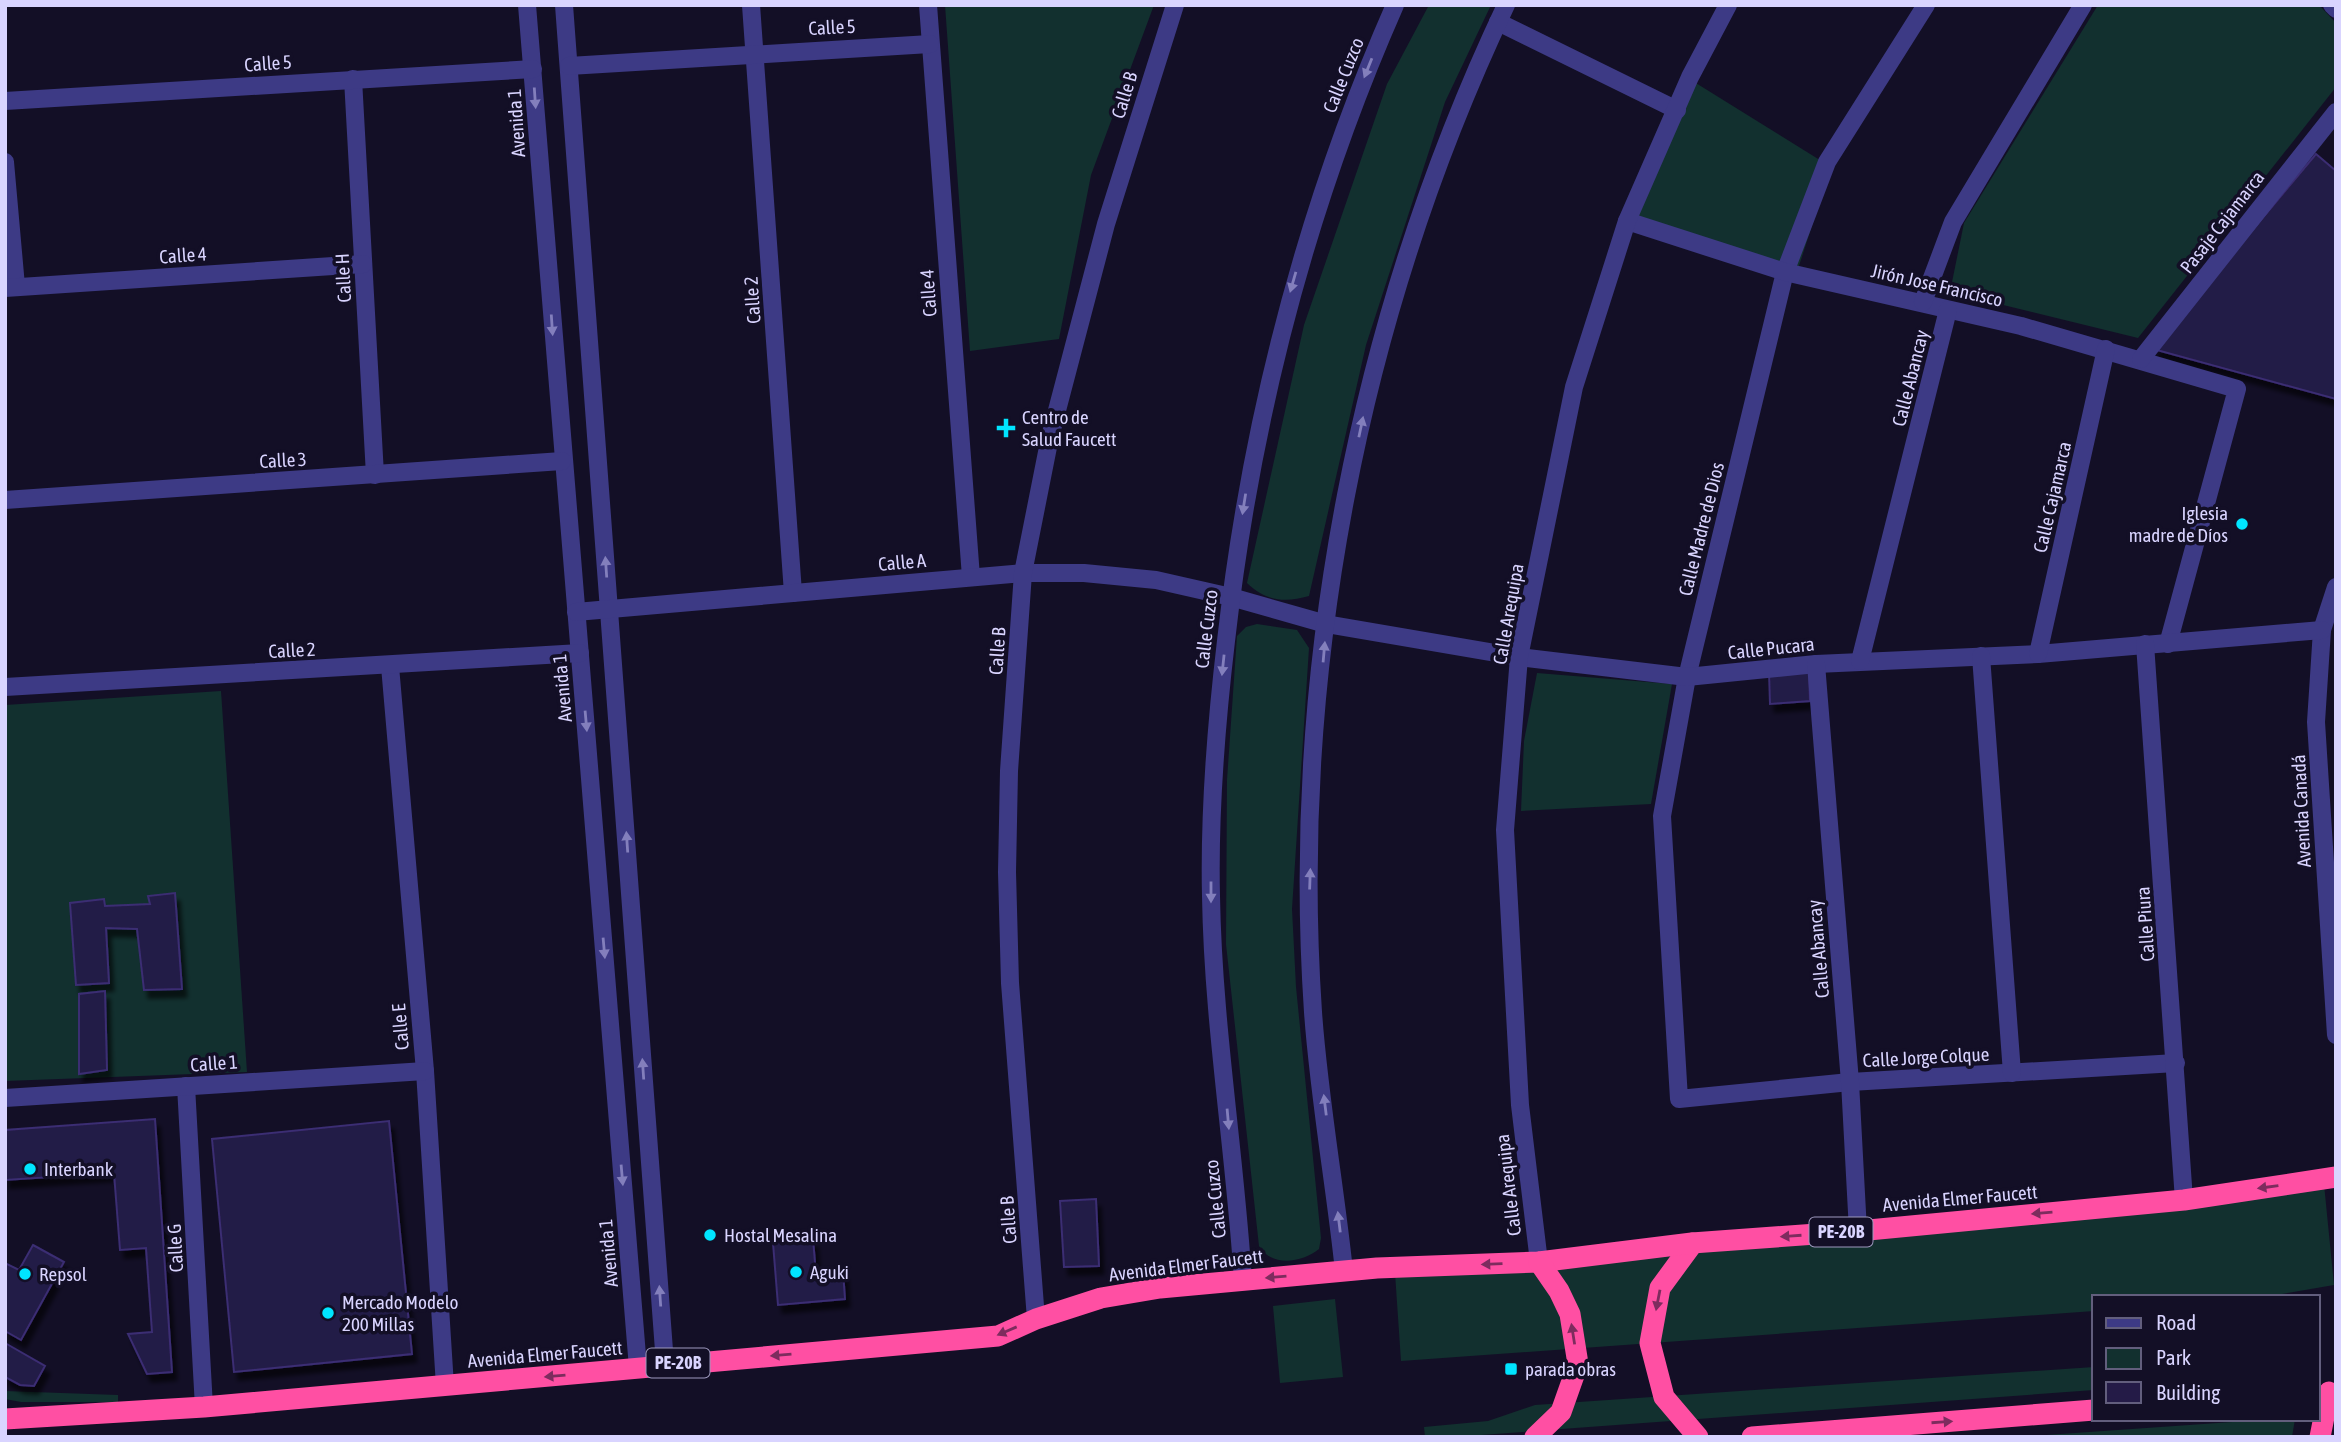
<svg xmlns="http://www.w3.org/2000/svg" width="2341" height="1442" viewBox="0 0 2341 1442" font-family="'Asap Condensed',sans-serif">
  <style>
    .green { fill: #12302f }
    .building { fill: #241b47; stroke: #3b2d73; stroke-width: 2; filter: url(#shadow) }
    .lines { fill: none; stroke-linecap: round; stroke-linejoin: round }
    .minor { stroke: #3d3a85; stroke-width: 18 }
    .highway { stroke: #ff4fa3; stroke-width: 21 }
    .oneway { fill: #837fbc }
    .oneway2 { fill: #7d2c5e }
    .poi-dot { fill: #00e5ff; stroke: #130f26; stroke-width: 2.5 }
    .labels { text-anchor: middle; stroke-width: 7; stroke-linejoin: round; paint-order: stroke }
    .shield { fill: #130f26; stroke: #9e99be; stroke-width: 2 }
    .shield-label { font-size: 18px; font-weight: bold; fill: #d9d4ff }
    .street-label { font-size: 19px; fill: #d9d4ff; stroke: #130f26 }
    .poi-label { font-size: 19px; fill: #d9d4ff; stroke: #130f26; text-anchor: start }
  </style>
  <defs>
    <filter id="shadow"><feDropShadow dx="4.5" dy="8" stdDeviation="2" flood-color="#0009"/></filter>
  </defs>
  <rect width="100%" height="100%" fill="#130f26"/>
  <g class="green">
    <polygon points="945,5 1154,5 1091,175 1059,339 970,351"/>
    <path d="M 1429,5 L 1491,5 L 1445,102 L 1366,345 L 1309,596 C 1285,603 1265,601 1247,583 L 1304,325 L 1387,84 Z"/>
    <polygon points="2098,5 2319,5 2336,23 2336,87 2138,338 1950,292 1964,223"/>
    <polygon points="1691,80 1831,167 1797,272 1629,225"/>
    <path d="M 1257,624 L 1297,630 L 1309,648 L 1292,909 L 1296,987 L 1321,1238 L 1319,1249 C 1302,1263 1271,1267 1259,1246 L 1226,944 L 1227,780 L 1237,636 L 1246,627 Z"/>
    <polygon points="1537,673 1672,684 1651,804 1521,811 1524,741"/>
    <polygon points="221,691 247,1072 5,1081 5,705"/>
    <polygon points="2324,1184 2334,1285 2264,1297 2094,1297 2094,1311 1401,1361 1395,1273"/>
    <polygon points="1335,1299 1343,1377 1280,1383 1273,1306"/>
    <polygon points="2094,1367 2094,1390 1454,1437 1425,1437 1424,1427 1488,1421 1535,1405"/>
    <polygon points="5,1391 118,1395 118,1402 21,1402 5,1399"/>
    <polygon points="2275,1419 2295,1419 2292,1437 2016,1437"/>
  </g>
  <g class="building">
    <polygon points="2316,154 2336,171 2336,399 2153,349"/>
    <polygon points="1809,669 1810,701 1770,704 1769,672"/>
    <polygon points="175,893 182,989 144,990 137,929 106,928 109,983 76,985 70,903 104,899 105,906 150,904 148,896"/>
    <polygon points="105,991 107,1070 79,1074 79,994"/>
    <polygon points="155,1119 172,1372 147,1374 128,1334 152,1332 146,1248 120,1250 114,1173 5,1180 5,1130"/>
    <polygon points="389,1121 412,1354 234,1372 212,1139"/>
    <polygon points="1096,1199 1099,1266 1064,1267 1060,1201"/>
    <polygon points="813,1239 816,1274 843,1271 845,1299 778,1305 773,1243"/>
    <polygon points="33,1245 64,1262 21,1340 5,1331 5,1263 19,1270"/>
    <polygon points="5,1343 45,1366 34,1386 20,1385 5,1377"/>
  </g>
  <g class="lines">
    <g class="minor">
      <polyline points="527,5 638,1368"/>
      <polyline points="564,5 665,1364"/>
      <polyline points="751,5 793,593"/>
      <polyline points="928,5 971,577"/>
      <polyline points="1926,5 1827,162 1785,272 1687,677 1662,816 1679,1099 1850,1082 2176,1063"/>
      <polyline points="2332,5 2336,9"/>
      <polyline points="1498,22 1677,110"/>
      <polyline points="569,66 930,44"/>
      <polyline points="353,79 375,475"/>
      <polyline points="5,101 533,69"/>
      <polyline points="5,162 16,286"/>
      <polyline points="1627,221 1785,272 2021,326 2237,389 2168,644"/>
      <polyline points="5,288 363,264"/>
      <polyline points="1923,302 1953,222 2083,5"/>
      <polyline points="2141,359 2336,112"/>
      <polyline points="5,500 562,461"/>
      <polyline points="2336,587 2322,630 2316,722 2336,1035"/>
      <polyline points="576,612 1023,573 1084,573 1156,580 1231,597 1326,624 1519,657 1687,677 1816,664 2038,654 2322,630"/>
      <polyline points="2145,644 2184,1200"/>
      <polyline points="2038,654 2106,349"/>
      <polyline points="1981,656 2012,1073"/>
      <polyline points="1860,661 1948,310"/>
      <polyline points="1816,664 1850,1082 1858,1231"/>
      <polyline points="390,666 425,1071 445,1386"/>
      <polyline points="5,687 580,653"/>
      <polyline points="186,1086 204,1407"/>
      <polyline points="5,1098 425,1071"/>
      <polyline points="1539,1262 1520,1105 1505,830 1519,657 1574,387 1627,221 1690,77 1728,5"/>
      <path d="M 1344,1271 C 1335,1185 1319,1098 1313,1012 C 1290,670 1359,315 1506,5"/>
      <path d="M 1243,1281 C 1235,1152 1213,1024 1211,896 C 1209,810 1216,726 1226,641 C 1251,420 1305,209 1395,5"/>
      <polyline points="1036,1319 1010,983 1007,872 1009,771 1023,573 1050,437 1106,224 1175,5"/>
    </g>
    <g class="highway">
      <polyline points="1693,1243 1660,1288 1650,1343 1664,1397 1698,1437"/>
      <polyline points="5,1419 204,1407 998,1336 1036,1319 1101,1298 1160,1288 1377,1268 1539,1262 1692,1243 1858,1231 2184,1200 2336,1177"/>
      <polyline points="1535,1437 1561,1412 1578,1364 1570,1314 1559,1291 1539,1262"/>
      <polyline points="1752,1437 2094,1410"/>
      <polyline points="2320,1437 2329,1392"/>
    </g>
  </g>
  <defs><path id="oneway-solid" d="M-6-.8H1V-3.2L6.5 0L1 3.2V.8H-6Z" transform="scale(1.75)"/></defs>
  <g class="oneway">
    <use href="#oneway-solid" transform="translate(1368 68) rotate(112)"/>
    <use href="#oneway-solid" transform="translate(535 98) rotate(86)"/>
    <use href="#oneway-solid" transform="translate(1293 282) rotate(106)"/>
    <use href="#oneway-solid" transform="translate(552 325) rotate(86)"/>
    <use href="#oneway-solid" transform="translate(1361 427) rotate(-78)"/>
    <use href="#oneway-solid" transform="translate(1244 504) rotate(99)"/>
    <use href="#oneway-solid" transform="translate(606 567) rotate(-94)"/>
    <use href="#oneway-solid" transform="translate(1324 652) rotate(-85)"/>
    <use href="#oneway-solid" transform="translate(1223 665) rotate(96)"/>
    <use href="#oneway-solid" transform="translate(586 721) rotate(85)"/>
    <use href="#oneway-solid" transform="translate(627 842) rotate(-94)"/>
    <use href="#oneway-solid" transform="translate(1310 879) rotate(-88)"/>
    <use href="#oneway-solid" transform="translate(1211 892) rotate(90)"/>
    <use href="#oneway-solid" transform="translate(604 948) rotate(85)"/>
    <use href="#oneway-solid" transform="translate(643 1069) rotate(-94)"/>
    <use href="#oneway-solid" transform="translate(1325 1105) rotate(-97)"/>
    <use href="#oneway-solid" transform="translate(1228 1119) rotate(85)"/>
    <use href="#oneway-solid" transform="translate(622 1175) rotate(85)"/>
    <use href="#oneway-solid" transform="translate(1339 1222) rotate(-97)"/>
    <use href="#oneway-solid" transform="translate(660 1296) rotate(-94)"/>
  </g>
  <g class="oneway2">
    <use href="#oneway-solid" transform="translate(2268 1187) rotate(172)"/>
    <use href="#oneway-solid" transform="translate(2042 1213) rotate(175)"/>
    <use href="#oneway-solid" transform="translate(1791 1236) rotate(176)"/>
    <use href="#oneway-solid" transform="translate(1492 1264) rotate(178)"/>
    <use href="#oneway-solid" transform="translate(1276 1277) rotate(175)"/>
    <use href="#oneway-solid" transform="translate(1658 1300) rotate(101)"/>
    <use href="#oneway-solid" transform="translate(1007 1331) rotate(157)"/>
    <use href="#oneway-solid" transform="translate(1573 1334) rotate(-99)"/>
    <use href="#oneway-solid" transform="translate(781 1355) rotate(175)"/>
    <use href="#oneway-solid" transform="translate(555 1376) rotate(175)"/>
    <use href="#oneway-solid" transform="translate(1942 1422) rotate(-4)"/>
  </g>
  <g class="poi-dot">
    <path d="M1002.5 417.5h7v7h7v7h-7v7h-7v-7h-7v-7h7z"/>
    <circle cx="2242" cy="524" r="7"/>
    <circle cx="30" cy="1169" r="7"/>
    <circle cx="710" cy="1235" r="7"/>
    <circle cx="796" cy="1272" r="7"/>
    <circle cx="25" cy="1274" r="7"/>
    <circle cx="328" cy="1313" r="7"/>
    <rect x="1504" y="1362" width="14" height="14" rx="3.5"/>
  </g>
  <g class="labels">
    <g class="shield">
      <rect x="1809.5" y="1217.5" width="63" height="29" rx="5"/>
      <rect x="646.5" y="1348.5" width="63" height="29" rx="5"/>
    </g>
    <g class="shield-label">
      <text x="1841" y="1238">PE-20B</text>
      <text x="678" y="1369">PE-20B</text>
    </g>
    <g class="street-label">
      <text transform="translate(832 27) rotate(-3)" y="7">Calle 5</text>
      <text transform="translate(268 63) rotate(-4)" y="7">Calle 5</text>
      <text transform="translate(1343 75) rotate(-68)" y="7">Calle Cuzco</text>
      <text transform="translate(1124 95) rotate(-73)" y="7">Calle B</text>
      <text transform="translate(516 123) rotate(-94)" y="7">Avenida 1</text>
      <text transform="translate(2222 222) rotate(-52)" y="7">Pasaje Cajamarca</text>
      <text transform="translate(183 255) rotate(-4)" y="7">Calle 4</text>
      <text transform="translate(343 278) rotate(-93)" y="7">Calle H</text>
      <text transform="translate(1937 285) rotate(13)" y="7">Jirón Jose Francisco</text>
      <text transform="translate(928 293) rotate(-94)" y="7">Calle 4</text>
      <text transform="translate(752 300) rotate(-94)" y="7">Calle 2</text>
      <text transform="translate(1910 378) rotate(-76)" y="7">Calle Abancay</text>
      <text transform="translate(283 460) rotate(-3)" y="7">Calle 3</text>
      <text transform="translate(2052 497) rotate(-77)" y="7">Calle Cajamarca</text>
      <text transform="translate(1701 529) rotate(-76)" y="7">Calle Madre de Dios</text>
      <text transform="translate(902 562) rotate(-5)" y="7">Calle A</text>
      <text transform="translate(1508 614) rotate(-80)" y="7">Calle Arequipa</text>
      <text transform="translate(1206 629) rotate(-83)" y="7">Calle Cuzco</text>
      <text transform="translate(1771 648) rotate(-6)" y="7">Calle Pucara</text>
      <text transform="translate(292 650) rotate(-3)" y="7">Calle 2</text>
      <text transform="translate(997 651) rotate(-86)" y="7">Calle B</text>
      <text transform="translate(562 688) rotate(-95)" y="7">Avenida 1</text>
      <text transform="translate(2301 811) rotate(-93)" y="7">Avenida Canadá</text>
      <text transform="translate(2145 924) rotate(-94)" y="7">Calle Piura</text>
      <text transform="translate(1818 949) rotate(-95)" y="7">Calle Abancay</text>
      <text transform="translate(400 1027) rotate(-95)" y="7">Calle E</text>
      <text transform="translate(1926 1057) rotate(-3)" y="7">Calle Jorge Colque</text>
      <text transform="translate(214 1063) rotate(-4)" y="7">Calle 1</text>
      <text transform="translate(1508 1185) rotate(-97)" y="7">Calle Arequipa</text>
      <text transform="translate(1960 1198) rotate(-5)" y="7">Avenida Elmer Faucett</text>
      <text transform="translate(1215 1199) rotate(-96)" y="7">Calle Cuzco</text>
      <text transform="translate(1008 1220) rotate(-94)" y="7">Calle B</text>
      <text transform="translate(175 1248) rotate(-93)" y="7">Calle G</text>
      <text transform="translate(608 1253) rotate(-95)" y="7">Avenida 1</text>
      <text transform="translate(1186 1265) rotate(-7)" y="7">Avenida Elmer Faucett</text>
      <text transform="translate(545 1354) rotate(-5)" y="7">Avenida Elmer Faucett</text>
    </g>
    <g class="poi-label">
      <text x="1022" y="424">Centro de<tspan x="1022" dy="22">Salud Faucett</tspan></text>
      <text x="2228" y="520" text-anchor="end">Iglesia<tspan x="2228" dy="22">madre de Díos</tspan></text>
      <text x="44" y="1176">Interbank</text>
      <text x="724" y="1242">Hostal Mesalina</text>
      <text x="810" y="1279">Aguki</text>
      <text x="39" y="1281">Repsol</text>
      <text x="342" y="1309">Mercado Modelo<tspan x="342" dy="22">200 Millas</tspan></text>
      <text x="1525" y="1376">parada obras</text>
    </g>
  </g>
  <rect width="2341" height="1442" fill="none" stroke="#d9d4ff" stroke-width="14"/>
  <rect x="2092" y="1295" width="228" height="126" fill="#130f26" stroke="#625e7d" stroke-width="2"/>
  <rect x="2106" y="1318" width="35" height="10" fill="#3d3a85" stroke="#625e7d" stroke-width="2"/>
  <text x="2156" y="1330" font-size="21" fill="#d9d4ff">Road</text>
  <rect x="2106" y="1348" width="35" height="21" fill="#12302f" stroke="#625e7d" stroke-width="2"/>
  <text x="2156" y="1365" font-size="21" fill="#d9d4ff">Park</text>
  <rect x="2106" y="1382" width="35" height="21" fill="#241b47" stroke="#625e7d" stroke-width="2"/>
  <text x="2156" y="1400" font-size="21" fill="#d9d4ff">Building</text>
</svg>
